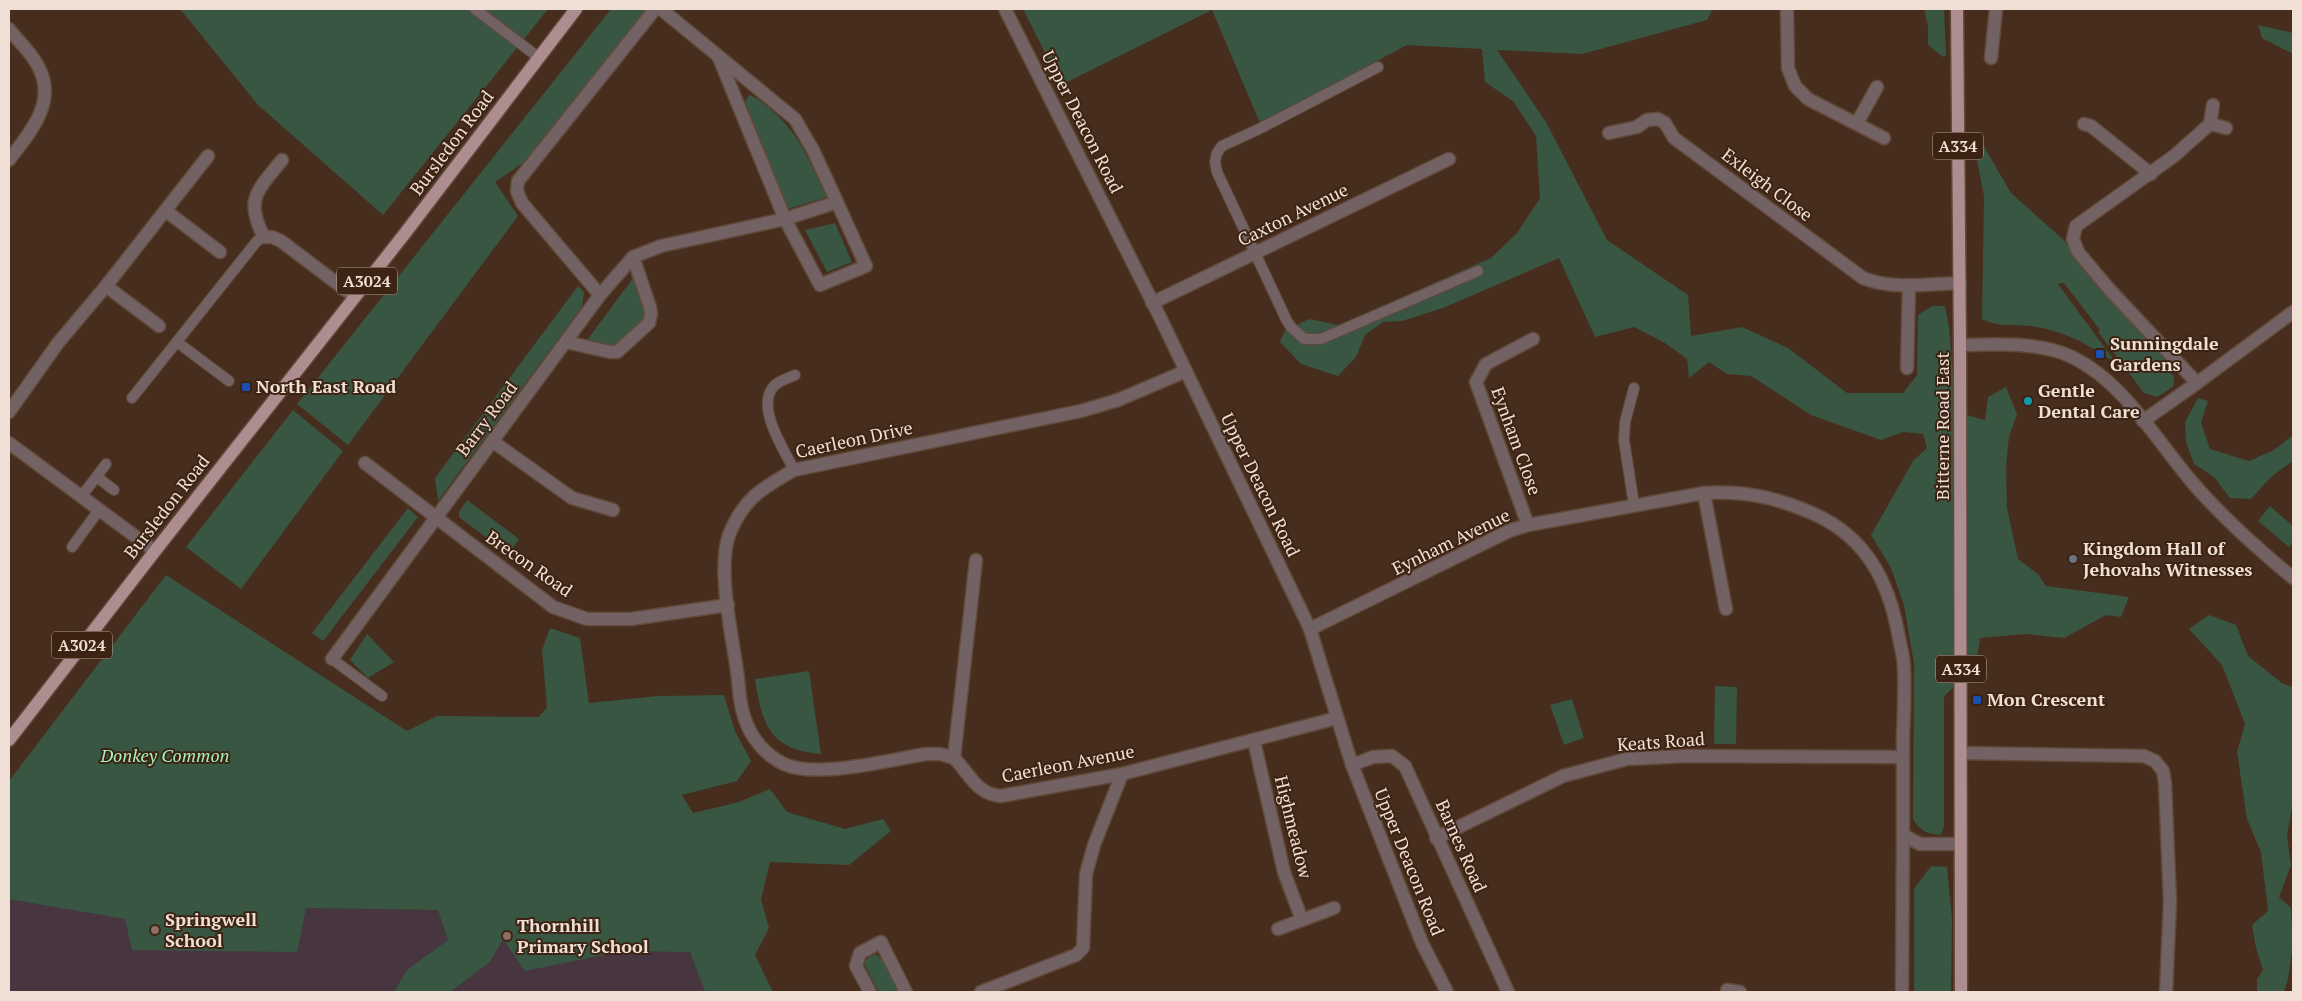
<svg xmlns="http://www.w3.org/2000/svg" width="2302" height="1001" viewBox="0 0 2302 1001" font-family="'PT Serif',serif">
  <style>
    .education { fill: #473640 }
    .green { fill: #385642 }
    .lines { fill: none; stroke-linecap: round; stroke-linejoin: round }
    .service-casing { stroke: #62493a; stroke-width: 12 }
    .minor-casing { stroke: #62493a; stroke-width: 15 }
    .tertiary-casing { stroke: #62493a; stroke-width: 15 }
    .primary-casing { stroke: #62493a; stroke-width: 15 }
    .service { stroke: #726263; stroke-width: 10 }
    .minor { stroke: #726263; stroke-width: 12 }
    .tertiary { stroke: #726263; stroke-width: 12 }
    .primary { stroke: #ae8d91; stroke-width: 12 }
    .transit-dot { fill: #1a4fb4; stroke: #3c2313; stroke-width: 2 }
    .culture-dot { fill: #0f9aa8; stroke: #3c2313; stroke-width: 2 }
    .worship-dot { fill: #6b7280; stroke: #3c2313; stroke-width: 2 }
    .education-dot { fill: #8d6e63; stroke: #3c2313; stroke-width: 2 }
    .labels { text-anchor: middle; stroke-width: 4; stroke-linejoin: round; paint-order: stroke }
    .shield { fill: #3c2313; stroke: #b9a79a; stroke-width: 1 }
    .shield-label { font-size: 16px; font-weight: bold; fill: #efdfd4 }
    .street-label { font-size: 18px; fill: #efdfd4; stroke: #3c2313 }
    .poi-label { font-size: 18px; font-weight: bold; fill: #efdfd4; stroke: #3c2313; text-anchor: start }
    .park-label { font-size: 18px; font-style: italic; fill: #a7f4c1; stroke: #3c2313 }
  </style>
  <rect width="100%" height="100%" fill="#472d1d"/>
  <polygon class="education" points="9,853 306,908 438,910 709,921 734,992 9,992"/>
  <g class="green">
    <polygon points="180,9 548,9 383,215 258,105"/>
    <polygon points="611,9 647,9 523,163 495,182 518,216 348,445 297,404"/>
    <path d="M 1023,9 L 1713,9 L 1707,20 L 1582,54 L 1497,50 L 1546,122 L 1607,240 L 1688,295 L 1691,336 L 1742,327 L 1788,348 L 1847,393 L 1903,393 L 1917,375 L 1918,315 L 1932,306 L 1945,306 L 1949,327 L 1956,412 L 1985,420 L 1988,397 L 2006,387 L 2017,414 L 2009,437 L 2006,467 L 2007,508 L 2018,559 L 2038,574 L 2046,586 L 2129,597 L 2121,617 L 2106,615 L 2064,638 L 2026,634 L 1980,638 C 1979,652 1975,668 1965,678 C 1958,685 1950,689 1944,697 L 1944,826 L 1941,835 C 1929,835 1919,830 1913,819 L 1914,664 L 1904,605 L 1891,568 L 1871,535 L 1913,461 L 1927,448 L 1923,434 L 1903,432 L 1881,440 L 1811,415 L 1751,376 L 1727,374 L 1709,362 L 1689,378 L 1687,359 L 1665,343 L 1634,327 L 1595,337 L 1559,258 L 1443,308 L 1402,321 L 1383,322 L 1365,335 L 1356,357 L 1338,376 L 1301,364 L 1280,342 L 1285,330 L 1309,319 L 1338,325 L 1491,258 L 1517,233 L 1540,198 L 1536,136 L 1513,101 L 1485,82 L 1482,49 L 1407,45 L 1260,123 L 1212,10 L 1061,85 Z"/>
    <polygon points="1924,9 1944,9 1946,55 1943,57 1928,45 1928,26"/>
    <polygon points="2258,25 2293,33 2293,54 2262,38"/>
    <path d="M 749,95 C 756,97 762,102 768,107 C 800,133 809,161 827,197 L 788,209 L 745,102 Z"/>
    <path d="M 1979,138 L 2011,193 L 2067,243 L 2072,254 L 2171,364 L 2167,369 L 2174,377 L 2173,387 L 2157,397 L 2144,393 L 2098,332 L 2100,330 L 2064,283 L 2058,284 L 2116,363 C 2090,345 2063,330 2031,326 C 2014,324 1999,328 1982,319 L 1984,196 L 1975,150 Z"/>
    <polygon points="835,223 852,262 827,272 805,230"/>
    <polygon points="634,277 646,314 645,319 614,346 587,340"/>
    <polygon points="578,286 584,292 582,307 438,501 435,478"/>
    <polygon points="2198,398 2208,401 2201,423 2210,449 2249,461 2274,450 2293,435 2293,461 2272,476 2251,499 2230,498 2214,477 2194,464 2186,442 2185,422"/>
    <polygon points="293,410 343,451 241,589 186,547"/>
    <polygon points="467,500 519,539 508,554 459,517 459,512"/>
    <polygon points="2270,506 2293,526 2293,541 2289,547 2258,521"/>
    <polygon points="408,508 418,517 323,641 312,633"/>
    <polygon points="166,575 407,731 437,716 539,717 547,707 542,650 550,628 580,638 589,703 658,696 724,695 735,731 751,761 737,781 682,795 693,813 739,802 770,789 787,812 845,829 883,819 891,831 849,865 770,862 761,899 769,928 755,955 773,992 705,992 690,952 623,951 525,971 503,939 490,962 450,992 394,992 407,970 448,940 438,910 306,908 297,952 132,950 125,919 9,899 9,781"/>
    <polygon points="2209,615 2236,625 2248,656 2282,683 2293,687 2293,800 2287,836 2291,865 2279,897 2291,908 2293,944 2288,979 2284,992 2257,992 2257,979 2263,970 2256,948 2252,925 2268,911 2261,852 2247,819 2237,752 2245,724 2222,665 2189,629"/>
    <polygon points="367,634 394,662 368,678 350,660"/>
    <path d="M 809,671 L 821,754 C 770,750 762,725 755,679 Z"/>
    <polygon points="1715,686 1737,687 1736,744 1714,744"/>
    <polygon points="1572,699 1584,738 1564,745 1550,705"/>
    <polygon points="1931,866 1947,867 1952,920 1951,992 1914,992 1914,889"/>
    <polygon points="876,954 882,959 899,992 879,992 865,966 865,961 870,956"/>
  </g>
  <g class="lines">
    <g class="service-casing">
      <g id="service">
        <polyline points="475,9 538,57"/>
        <polyline points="1378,67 1259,129 1222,146 1217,153 1215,162 1217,172 1287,321 1291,327 1304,339 1321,339 1478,271"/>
        <polyline points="177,342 229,381"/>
        <polyline points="132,398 257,241 264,237"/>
        <path d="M 794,470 C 784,449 755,407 774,386 C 778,381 789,378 795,375"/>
        <polyline points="97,477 114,490"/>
        <polyline points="81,497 106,464"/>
        <polyline points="1634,505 1624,440 1625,422 1634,388"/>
        <polyline points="72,547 99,510"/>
        <polyline points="332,659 382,696"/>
      </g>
    </g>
    <g class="minor-casing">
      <g id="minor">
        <polyline points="1787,9 1788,68 1795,86 1808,99 1884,138"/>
        <path d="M 9,29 C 18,41 31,52 38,66 C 58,102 30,132 9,160"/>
        <polyline points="719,58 785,219 820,285 866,266 837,202"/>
        <polyline points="1991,58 1996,9"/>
        <polyline points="1857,123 1877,87"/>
        <polyline points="2084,124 2091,126 2151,174"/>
        <polyline points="2210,124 2213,105"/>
        <path d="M 1609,133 L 1637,127 L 1647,120 L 1658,119 L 1665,123 L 1674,138 L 1863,278 C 1892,290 1929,284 1960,283"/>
        <path d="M 282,160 C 258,190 244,199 264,237 L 272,237 L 281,241 L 355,297"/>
        <polyline points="166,211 220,252"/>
        <polyline points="106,286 159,326"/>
        <polyline points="600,295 522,203 517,191 518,181 655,9"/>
        <polyline points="1152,303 1449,159"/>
        <polyline points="566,342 610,352 617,352 649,323 651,314 650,307 633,257"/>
        <path d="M 1960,345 C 1997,345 2038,341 2072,357 C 2124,382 2156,440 2192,482 C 2222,517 2258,549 2293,578"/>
        <polyline points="1907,368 1909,285"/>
        <polyline points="2197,383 2293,312"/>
        <polyline points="9,412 58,343 106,286 208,156"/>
        <polyline points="2143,421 2197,383 2109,289 2078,252 2073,239 2076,226 2174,156 2210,124 2226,128"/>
        <polyline points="492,441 572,498 613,510"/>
        <polyline points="9,443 155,551"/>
        <polyline points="365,463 553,607 587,619 631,619 728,605"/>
        <polyline points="1704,493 1726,609"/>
        <polyline points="1528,525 1476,382 1486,364 1533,339"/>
        <path d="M 976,560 L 954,758 C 970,774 976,794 1001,796 L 1122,774 L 1337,718"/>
        <path d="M 1310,629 L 1509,531 L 1528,525 L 1704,493 C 1741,491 1772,496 1807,511 C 1865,534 1889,580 1899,638 C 1901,648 1904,658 1904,668 C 1905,691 1904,714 1903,736 C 1903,769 1903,802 1903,835 L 1920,844 L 1961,844"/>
        <polyline points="332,659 600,295 633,257 661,246 785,219 837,202 813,150 795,119 661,9"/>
        <polyline points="1254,741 1284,872 1302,920"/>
        <polyline points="1961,753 2144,756 2155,761 2163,771 2165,783 2170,902 2166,992"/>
        <path d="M 954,758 L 940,754 L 926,754 C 890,760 816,779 784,764 C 765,755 750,737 744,716 C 739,702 739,685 737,671 C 732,635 717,569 729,535 C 743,499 762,488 794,470 L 1081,411 L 1118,400 L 1186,371"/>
        <polyline points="1352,765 1373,757 1392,756 1405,766 1508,992"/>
        <polyline points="1436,838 1563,776 1627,759 1687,756 1903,757"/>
        <polyline points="1278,929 1334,908"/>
        <polyline points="1727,990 1740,992"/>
        <polyline points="870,992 856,966 860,953 881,942 906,992"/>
        <polyline points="981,992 1076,955 1083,948 1086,874 1094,845 1122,774"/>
        <polyline points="1902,992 1903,835"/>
      </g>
    </g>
    <g class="tertiary-casing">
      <polyline id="tertiary" points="1005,9 1159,315 1310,629 1352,765 1422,943 1447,992"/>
    </g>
    <g class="primary-casing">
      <g id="primary">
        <polyline points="1957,9 1960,345 1961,992"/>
        <polyline points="9,740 155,551 406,232 576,9"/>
      </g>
    </g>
    <use href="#service" class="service"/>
    <use href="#minor" class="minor"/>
    <use href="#tertiary" class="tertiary"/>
    <use href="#primary" class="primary"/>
  </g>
  <g class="transit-dot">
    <rect x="2095" y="349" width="10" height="10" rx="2.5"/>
    <rect x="241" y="382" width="10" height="10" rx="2.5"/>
    <rect x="1972" y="695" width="10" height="10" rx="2.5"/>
  </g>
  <circle class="culture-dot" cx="2028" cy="401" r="5"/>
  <circle class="worship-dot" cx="2073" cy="559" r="5"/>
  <g class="education-dot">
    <circle cx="155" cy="930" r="5"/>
    <circle cx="507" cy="936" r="5"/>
  </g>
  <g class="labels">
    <g class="shield">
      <rect x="1933" y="132.5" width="50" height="27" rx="4"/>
      <rect x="337" y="267.5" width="60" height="27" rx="4"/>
      <rect x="52" y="631.5" width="60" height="27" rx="4"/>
      <rect x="1936" y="655.5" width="50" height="27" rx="4"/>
    </g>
    <g class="shield-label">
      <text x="1958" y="152">A334</text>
      <text x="367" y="287">A3024</text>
      <text x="82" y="651">A3024</text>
      <text x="1961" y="675">A334</text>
    </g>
    <g class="street-label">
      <text transform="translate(1082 122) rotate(63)" y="6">Upper Deacon Road</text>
      <text transform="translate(452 143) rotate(-53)" y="6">Bursledon Road</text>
      <text transform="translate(1767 185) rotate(37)" y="6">Exleigh Close</text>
      <text transform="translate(1293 215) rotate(-26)" y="6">Caxton Avenue</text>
      <text transform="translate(487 419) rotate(-53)" y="6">Barry Road</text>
      <text transform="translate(1943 426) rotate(-90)" y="6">Bitterne Road East</text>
      <text transform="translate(854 440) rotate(-12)" y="6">Caerleon Drive</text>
      <text transform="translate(1516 441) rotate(70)" y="6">Eynham Close</text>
      <text transform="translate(1260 485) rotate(64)" y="6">Upper Deacon Road</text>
      <text transform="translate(167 507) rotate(-52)" y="6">Bursledon Road</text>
      <text transform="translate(1451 542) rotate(-26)" y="6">Eynham Avenue</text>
      <text transform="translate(529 564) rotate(35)" y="6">Brecon Road</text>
      <text transform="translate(1661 742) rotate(-4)" y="6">Keats Road</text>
      <text transform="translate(1068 764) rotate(-11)" y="6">Caerleon Avenue</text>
      <text transform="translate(1293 827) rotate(76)" y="6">Highmeadow</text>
      <text transform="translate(1461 846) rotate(66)" y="6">Barnes Road</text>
      <text transform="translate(1409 862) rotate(68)" y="6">Upper Deacon Road</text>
    </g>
    <g class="poi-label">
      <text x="2110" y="350">Sunningdale<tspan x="2110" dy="21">Gardens</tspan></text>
      <text x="256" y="393">North East Road</text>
      <text x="2038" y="397">Gentle<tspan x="2038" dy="21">Dental Care</tspan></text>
      <text x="2083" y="555">Kingdom Hall of<tspan x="2083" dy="21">Jehovahs Witnesses</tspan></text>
      <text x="1987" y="706">Mon Crescent</text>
      <text x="165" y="926">Springwell<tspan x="165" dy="21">School</tspan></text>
      <text x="517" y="932">Thornhill<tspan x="517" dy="21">Primary School</tspan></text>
    </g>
    <g class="park-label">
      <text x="165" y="762">Donkey Common</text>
    </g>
  </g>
  <rect width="2302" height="1001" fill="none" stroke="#efdfd4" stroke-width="20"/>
</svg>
